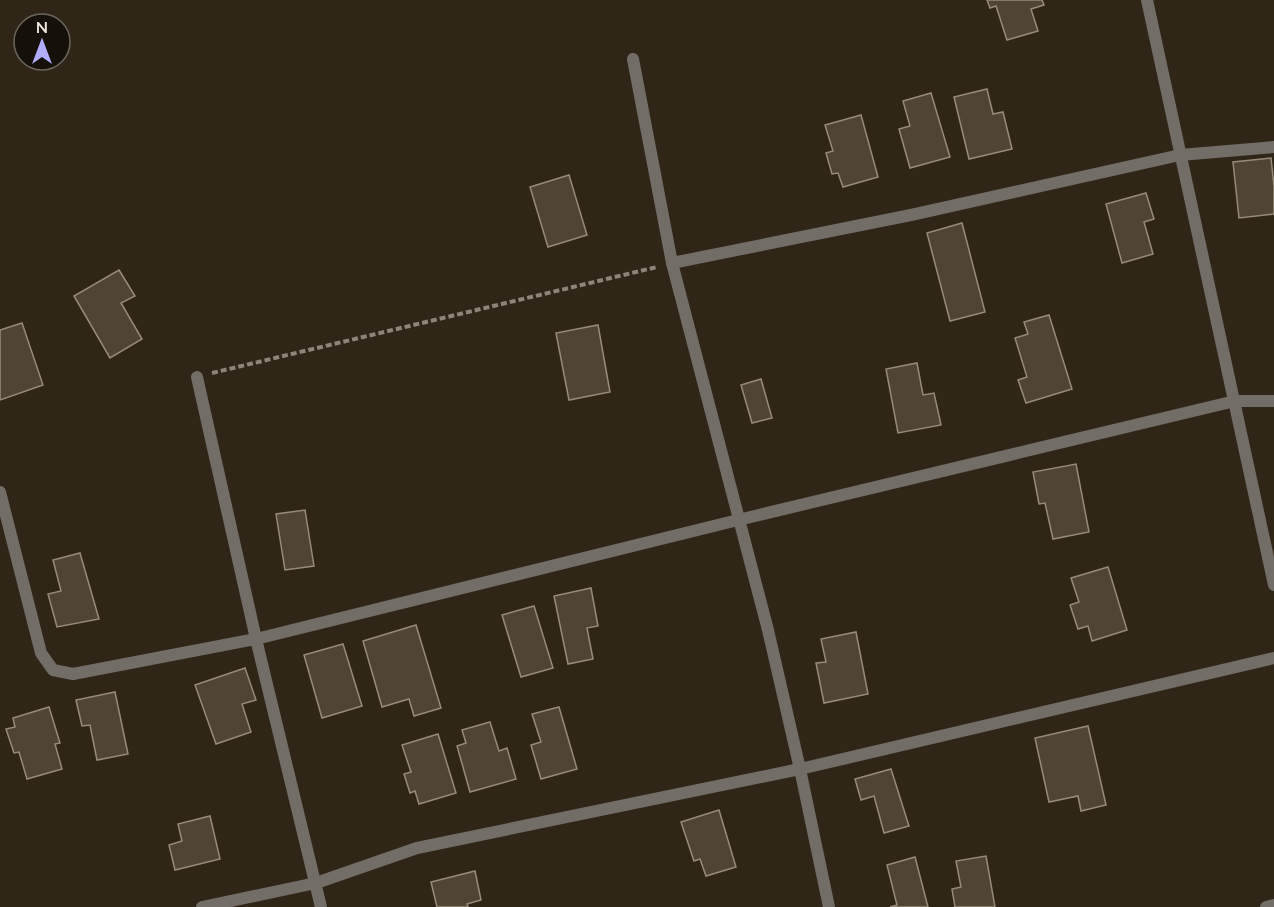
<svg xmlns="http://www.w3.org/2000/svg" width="1274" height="907" viewBox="0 0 1274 907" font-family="Lato,sans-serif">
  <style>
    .building { fill: #504535; stroke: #978b7a; stroke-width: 1.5 }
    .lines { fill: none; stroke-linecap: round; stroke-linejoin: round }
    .path { stroke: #8d8579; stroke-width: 4; stroke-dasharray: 6 3; stroke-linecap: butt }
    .minor { stroke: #726d66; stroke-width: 12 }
  </style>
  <rect width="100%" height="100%" fill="#302618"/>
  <g class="building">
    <polygon points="987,0 1042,0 1044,5 1031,9 1038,31 1007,40 996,6 990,8"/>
    <polygon points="987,89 993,114 1003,112 1012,149 969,159 954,97"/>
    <polygon points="931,93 950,157 910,168 899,129 910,126 903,101"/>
    <polygon points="861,115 878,177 843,187 838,173 832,174 826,153 833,151 825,125"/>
    <polygon points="1271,158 1274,186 1274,214 1239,218 1233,162"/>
    <polygon points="569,175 587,235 548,247 530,187"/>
    <polygon points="1146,193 1154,219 1144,222 1153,254 1122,263 1106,204"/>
    <polygon points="962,223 985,312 950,321 927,233"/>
    <polygon points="119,270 135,296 121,303 142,339 110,358 74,296"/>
    <polygon points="1049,315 1072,389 1026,403 1018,380 1027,377 1015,338 1028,334 1024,322"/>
    <polygon points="22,323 43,385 0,400 0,330"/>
    <polygon points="598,325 610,392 569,400 556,333"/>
    <polygon points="917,363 923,395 934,393 941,425 898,433 886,369"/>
    <polygon points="761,379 772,418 752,423 741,385"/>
    <polygon points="1076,464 1089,532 1053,539 1045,503 1039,504 1033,472"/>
    <polygon points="305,510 314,566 285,570 276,514"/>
    <polygon points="80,553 99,619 57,627 48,594 61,591 53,560"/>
    <polygon points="1108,567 1127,630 1092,641 1088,626 1078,629 1070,605 1079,602 1071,578"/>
    <polygon points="591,588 598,626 587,628 593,659 568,664 554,596"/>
    <polygon points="534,606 553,668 521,677 502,615"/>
    <polygon points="416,625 441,708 414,716 409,699 382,707 363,641"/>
    <polygon points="856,632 868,694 824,703 816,663 826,662 821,639"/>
    <polygon points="343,644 362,706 322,718 304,655"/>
    <polygon points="245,668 256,700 242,704 251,732 216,744 195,685"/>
    <polygon points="115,692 128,754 97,760 90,725 82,726 76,700"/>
    <polygon points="49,707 60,743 55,744 62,769 27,779 19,752 14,753 6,729 15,727 13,718"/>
    <polygon points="559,707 577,769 541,779 531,745 541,742 532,714"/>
    <polygon points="490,722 499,751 507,748 516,779 470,792 457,746 466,743 462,730"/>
    <polygon points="1088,726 1106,805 1081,811 1078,796 1049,802 1035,738"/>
    <polygon points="438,734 456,793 419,804 415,791 410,793 404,774 411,772 402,745"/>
    <polygon points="891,769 909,826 884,833 874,796 861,800 855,779"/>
    <polygon points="719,810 736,867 706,876 700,859 694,861 681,822"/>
    <polygon points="210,816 220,859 175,870 169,845 182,841 178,824"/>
    <polygon points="986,856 995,907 955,907 952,889 961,887 956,861"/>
    <polygon points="915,857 928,907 890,907 897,905 887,865"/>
    <polygon points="475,871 481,900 467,904 468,907 437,907 431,882"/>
  </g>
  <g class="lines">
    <polyline class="path" points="212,373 657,267"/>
    <g class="minor">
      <polyline points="1147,0 1274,585"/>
      <polyline points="633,59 672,263 768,630 800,769 829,907"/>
      <polyline points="672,263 911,215 1180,155 1274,147"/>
      <polyline points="197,377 256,639 321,907"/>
      <polyline points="0,492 41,653 53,670 73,674 256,639 738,520 1235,401 1274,401"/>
      <polyline points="202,907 316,883 417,848 800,769 1274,658"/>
      <polyline points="1266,907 1274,905"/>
    </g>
  </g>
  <g transform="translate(42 42)"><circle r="28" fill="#15100a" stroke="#6b665e" stroke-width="1.5"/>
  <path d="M0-4.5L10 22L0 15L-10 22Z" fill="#b1adfa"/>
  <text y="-9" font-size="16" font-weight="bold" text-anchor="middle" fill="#ece6dc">N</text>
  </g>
</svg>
